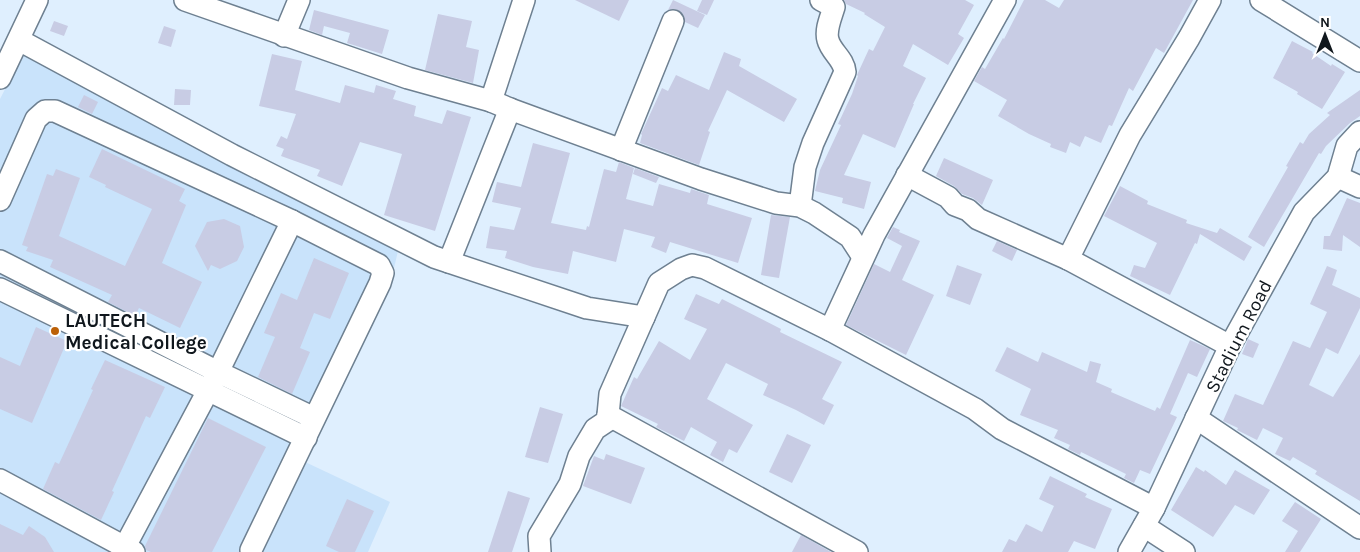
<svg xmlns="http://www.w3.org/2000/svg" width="1360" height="552" viewBox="0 0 1360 552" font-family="Karla,sans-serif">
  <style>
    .built { fill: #c9e3fb }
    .building { fill: #c8cce4 }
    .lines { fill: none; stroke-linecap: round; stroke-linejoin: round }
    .minor-casing { stroke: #6e8091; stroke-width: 24 }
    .minor { stroke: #fff; stroke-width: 21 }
    .poi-dot { fill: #bc6007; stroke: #fff; stroke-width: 2 }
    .labels { text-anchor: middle; stroke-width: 4.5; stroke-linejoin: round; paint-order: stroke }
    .poi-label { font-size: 19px; font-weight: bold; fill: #10171d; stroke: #fff; text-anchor: start }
    .street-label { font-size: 19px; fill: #10171d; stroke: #fff }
  </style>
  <rect width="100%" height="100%" fill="#dfeffe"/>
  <polygon class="built" points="24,52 398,251 390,285 303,461 390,502 368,552 0,552 0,99"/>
  <g class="building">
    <polygon points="575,0 629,0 619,21"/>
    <polygon points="673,0 705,15 698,28 685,22 683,14 678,10 672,9 668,10"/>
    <polygon points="702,0 714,0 707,15 697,11"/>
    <polygon points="844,0 965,0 974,5 958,34 964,38 948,65 913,44 903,66 926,78 913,104 914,104 895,148 863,134 844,175 871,182 864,209 842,203 843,198 815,191 820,170 841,125 838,124 852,94 858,76 857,75 869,49 873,51 885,27 864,14 865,13 846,4"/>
    <polygon points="1024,0 1045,0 1059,8 1064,0 1193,0 1164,53 1156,48 1133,91 1129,88 1112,126 1109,125 1101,143 1085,136 1080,147 1070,142 1066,153 1050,147 1051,144 1029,134 998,116 1007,100 974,81 982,67 985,69 1003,38 1004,39"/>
    <polygon points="314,10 389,30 382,54 347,43 350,33 324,26 322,35 309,30"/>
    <polygon points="438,14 472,21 466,47 479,50 473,83 425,70"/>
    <polygon points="54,21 68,26 64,36 50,31"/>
    <polygon points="164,26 176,30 171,47 158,43"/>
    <polygon points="1292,41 1313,52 1312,53 1331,66 1332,64 1345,72 1322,109 1297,94 1298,92 1273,78"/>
    <polygon points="724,52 741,59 739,66 797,99 784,122 727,90 708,131 710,132 699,165 640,143 642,135 641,134 662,88 668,91 676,75 709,90"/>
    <polygon points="272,54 302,61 295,90 340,103 345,85 374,93 376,85 396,91 393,99 416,106 414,116 442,124 447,110 471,117 435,231 384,215 402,154 360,142 342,186 317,176 320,170 281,156 284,149 276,146 281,136 287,139 296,114 259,106"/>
    <polygon points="175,89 191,90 190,105 174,105"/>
    <polygon points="1360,90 1360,116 1350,123 1326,146 1321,154 1319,153 1264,247 1248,237 1288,167 1286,166 1300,142 1303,144 1309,134 1330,115 1327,113"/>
    <polygon points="84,95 98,102 92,114 78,107"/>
    <polygon points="533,143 570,153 551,223 586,230 587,226 589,227 604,169 616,172 619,162 634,168 626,199 653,206 659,184 690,193 691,189 709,195 707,204 752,218 738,263 670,242 666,253 651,247 655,237 624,229 616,262 573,251 568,274 533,267 505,258 507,251 486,248 490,226 514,230 521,208 492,202 497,182 521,187"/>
    <polygon points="102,149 185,189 179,201 186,205 162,263 202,282 180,328 139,308 135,316 108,302 112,295 50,267 53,260 26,251 28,247 22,245 47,174 53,176 56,169 80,178 59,236 125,266 152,209 105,187 106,185 89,177"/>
    <polygon points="944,158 993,180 982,205 973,198 962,194 954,186 936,176"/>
    <polygon points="635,168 659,177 656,183 633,174"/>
    <polygon points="1120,186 1148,201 1147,204 1187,220 1186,223 1217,233 1220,228 1252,247 1244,261 1200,234 1197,244 1195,243 1170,295 1130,276 1134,265 1145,268 1157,243 1104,216"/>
    <polygon points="1347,198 1360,203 1360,247 1343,235 1342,251 1323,249 1324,236 1330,236"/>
    <polygon points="771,215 790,217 779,278 761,275"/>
    <polygon points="224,219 240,226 244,247 237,261 220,269 211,265 208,271 195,246 207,222"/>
    <polygon points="893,227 900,230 899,232 920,241 902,280 934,295 906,355 846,325 874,264 890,272 902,246 887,238"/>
    <polygon points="997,241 1017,250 1012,261 992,251"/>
    <polygon points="314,258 349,273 330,319 314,313 300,348 310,352 292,394 258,377 275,337 264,333 281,293 297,300"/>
    <polygon points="957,265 982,274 970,305 946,296"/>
    <polygon points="1327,266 1337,270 1332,285 1360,298 1360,308 1338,354 1326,348 1309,385 1333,397 1360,354 1360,501 1315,474 1317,471 1293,457 1290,461 1275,454 1283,438 1263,428 1257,440 1237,430 1238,428 1223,421 1235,394 1263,405 1293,341 1310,348 1327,312 1310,304"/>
    <polygon points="696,294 719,304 722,299 781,329 780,332 842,362 822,399 834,405 824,425 796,410 763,395 768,384 726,363 707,399 753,425 737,453 729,449 723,462 710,455 717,442 691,427 684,441 656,427 658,424 621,406 634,377 637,379 659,341 690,360 707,329 684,319"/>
    <polygon points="36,327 67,341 32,423 0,409 0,357 20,366"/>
    <polygon points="1248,339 1259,344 1253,358 1242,354"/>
    <polygon points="1190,340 1210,349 1197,377 1188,373 1170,414 1177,417 1150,474 1140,470 1134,483 1124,478 1126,474 1081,452 1080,455 1068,449 1070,445 1054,438 1058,430 1020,415 1031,389 995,371 1007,347 1038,362 1042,352 1087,372 1090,361 1101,364 1096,382 1112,389 1111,392 1155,411 1157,407 1160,409"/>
    <polygon points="105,360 165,387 150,418 146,416 112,491 114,492 101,520 43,489 55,462 59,464 93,390 91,389"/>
    <polygon points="540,407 563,414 548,463 525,457"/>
    <polygon points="208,418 266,447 212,552 151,552 146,550 145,546"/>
    <polygon points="787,434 811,445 792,483 769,472"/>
    <polygon points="606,454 645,468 631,504 583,486 594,456 604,460"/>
    <polygon points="1196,467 1204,472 1205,470 1226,485 1235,470 1270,490 1254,515 1235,505 1213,537 1171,510"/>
    <polygon points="1050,476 1087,494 1085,497 1112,509 1095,549 1074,541 1068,552 1002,552 1009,539 1016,542 1026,524 1042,532 1054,506 1039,499"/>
    <polygon points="508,491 530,498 512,552 488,552"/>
    <polygon points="347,499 374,511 355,552 339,552 326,546"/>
    <polygon points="1295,502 1321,519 1300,552 1285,552 1298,531 1282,521"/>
    <polygon points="0,524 23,535 29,526 45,537 54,552 0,552"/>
    <polygon points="801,535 831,552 792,552"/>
  </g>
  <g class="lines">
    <g class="minor-casing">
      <g id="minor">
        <polyline points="185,0 408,78 491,101 510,109 701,179 776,203 800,206 814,213 850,237 863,257"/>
        <polyline points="1261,0 1360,61"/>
        <polyline points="284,36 299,0"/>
        <polyline points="19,40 232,155 434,257 587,308 644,317"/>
        <polyline points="0,78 37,0"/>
        <polyline points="491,101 524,0"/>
        <polyline points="621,150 673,21"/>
        <polyline points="907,175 948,197 955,205 968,210 978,219 1068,259 1230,346"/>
        <polyline points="1338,177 1360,187"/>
        <polyline points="0,200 36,119 45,111 55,111 292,221 379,265 383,273 380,283 251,550"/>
        <path d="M 800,206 L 805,167 L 813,143 L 845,72 C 844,59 831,52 828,40 C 825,30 831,17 834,7 L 821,0"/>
        <polyline points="1068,259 1130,135 1189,38 1210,0"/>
        <polyline points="0,261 218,372 314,418"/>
        <polyline points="449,262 510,109"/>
        <polyline points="0,289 306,438"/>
        <polyline points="830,330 874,235 1005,0"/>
        <polyline points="1196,418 1360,528"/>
        <polyline points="0,480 134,552"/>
        <polyline points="1144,526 1184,552"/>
        <polyline points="122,552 218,372 292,221"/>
        <polyline points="540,552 539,536 570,484 579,456 595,429 607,421 608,415"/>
        <polyline points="857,552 608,415 610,394 659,283 681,269 692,265 705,268 830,330 975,409 1002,429 1154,508"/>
        <polyline points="1129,552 1154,508 1230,346 1304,212 1338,177 1347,146 1360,132"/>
      </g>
    </g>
    <use href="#minor" class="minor"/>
  </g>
  <circle class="poi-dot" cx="55" cy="331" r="5"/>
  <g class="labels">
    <g class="poi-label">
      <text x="65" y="327">LAUTECH<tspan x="65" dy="22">Medical College</tspan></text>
    </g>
    <g class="street-label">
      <text transform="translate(1238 336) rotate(-63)" y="7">Stadium Road</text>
    </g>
  </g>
  <g transform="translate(1325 35)" stroke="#ffffff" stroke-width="4" paint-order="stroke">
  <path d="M0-4L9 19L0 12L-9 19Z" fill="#10171d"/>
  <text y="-8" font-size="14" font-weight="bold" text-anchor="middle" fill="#10171d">N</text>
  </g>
</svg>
